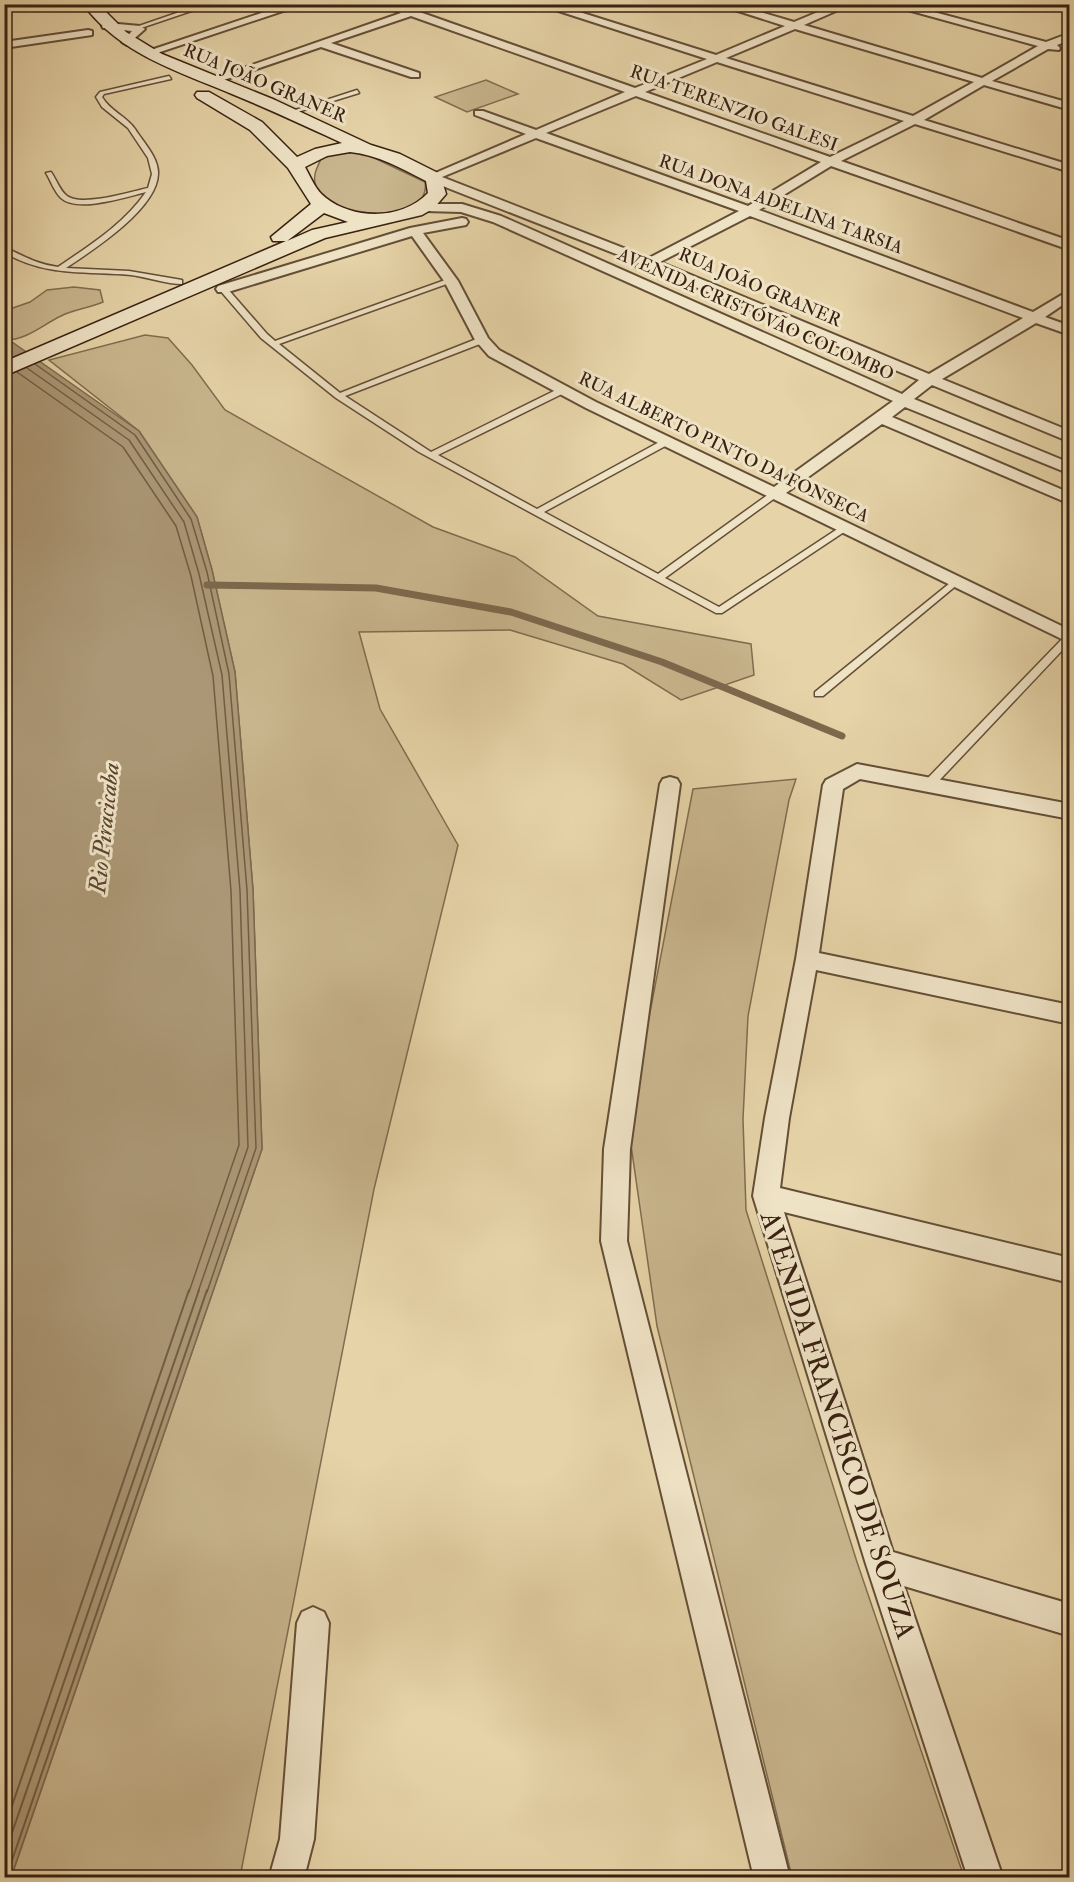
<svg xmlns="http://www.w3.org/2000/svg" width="1074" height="1882" viewBox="0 0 1074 1882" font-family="'IM FELL Double Pica',serif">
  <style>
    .green { fill: #c9b68e; stroke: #816c50; stroke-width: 1.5 }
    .water { fill: #ab9775; stroke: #7d684d; stroke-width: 1.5 }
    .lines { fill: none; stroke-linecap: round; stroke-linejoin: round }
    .shore-far1 { stroke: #725c43; stroke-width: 1.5 }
    .shore { stroke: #725c43; stroke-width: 2 }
    .stream { stroke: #7d684d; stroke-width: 7 }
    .lane-casing { stroke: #644e37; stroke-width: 3 }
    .street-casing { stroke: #644e37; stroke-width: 4 }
    .secondary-casing { stroke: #392111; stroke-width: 3 }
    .lane { fill: #efe3c6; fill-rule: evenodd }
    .street { fill: #efe3c6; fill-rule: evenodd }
    .secondary { fill: #efe3c6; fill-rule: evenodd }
    .labels { text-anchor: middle; stroke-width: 6; stroke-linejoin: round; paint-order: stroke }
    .far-street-label { font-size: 18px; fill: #392111; stroke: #efe3c6 }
    .water-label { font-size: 24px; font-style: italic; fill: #5b442f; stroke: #efe3c6 }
    .near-street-label { font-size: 27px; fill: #392111; stroke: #efe3c6 }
  </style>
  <rect width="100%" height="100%" fill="#e6d4a8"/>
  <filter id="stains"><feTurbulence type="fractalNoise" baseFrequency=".00333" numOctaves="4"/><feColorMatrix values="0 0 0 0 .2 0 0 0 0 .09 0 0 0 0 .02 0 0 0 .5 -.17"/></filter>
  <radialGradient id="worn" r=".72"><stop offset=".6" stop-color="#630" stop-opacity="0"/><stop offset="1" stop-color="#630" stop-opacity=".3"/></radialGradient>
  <g class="green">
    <polygon points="486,80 518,94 467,112 435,97"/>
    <path d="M 356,152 L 370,156 L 425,182 C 432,227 328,219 316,186 C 312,176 317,168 321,159 L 336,153 Z"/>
    <path d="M 74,287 L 100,290 L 103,302 C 89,308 72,310 61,316 C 42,325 27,340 5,340 L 4,311 L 30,302 L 47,290 Z"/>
    <polygon points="145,335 168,338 192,365 225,410 433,527 515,557 598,616 751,644 754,675 681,700 623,664 510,630 359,632 380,709 458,845 374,1189 240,1877 11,1878 262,1149 253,890 235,672 212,570 197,517 139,431 49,360"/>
    <polygon points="796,779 789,800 748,1016 743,1119 746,1210 857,1562 964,1877 792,1877 657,1326 631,1145 646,1033 693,789"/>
  </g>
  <polygon class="water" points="5,337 139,431 197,517 212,570 235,672 253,890 262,1149 11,1877 5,1878"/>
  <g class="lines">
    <g class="shore-far1">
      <polyline points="35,364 135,435 191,519 207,572 229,674 247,890 256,1148 207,1292"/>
      <polyline points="27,368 129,440 184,522 199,574 222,675 240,891 248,1147 198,1292"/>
      <polyline points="17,372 123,447 176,526 191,576 213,676 231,891 239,1145 189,1292"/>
    </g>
    <g class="shore">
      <polyline points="4,1829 189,1290"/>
      <polyline points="4,1856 199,1290"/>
      <polyline points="6,1878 207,1290"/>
    </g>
    <polyline class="stream" points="207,585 376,588 511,612 662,662 842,736"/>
    <g class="lane-casing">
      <g id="lane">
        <polygon points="203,4 212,4 138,29 133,28"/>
        <path d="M 169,76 L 171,79 L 104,94 L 102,97 C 110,111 126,116 135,129 C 143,142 159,158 158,174 C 157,209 93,250 66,268 L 129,271 L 182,280 L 182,284 C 167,284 147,277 131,275 C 87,271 44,277 4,252 L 4,247 C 24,256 36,264 58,267 C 90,245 123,225 146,192 C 126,197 77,213 61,198 C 54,191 51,181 46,173 L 51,172 C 56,179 60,191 67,196 C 82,207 130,192 148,188 L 152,174 L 148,158 L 128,128 L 102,107 L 96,97 L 100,92 Z"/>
        <polygon points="357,90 359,93 291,114 286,113"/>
        <polygon points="448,279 455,281 279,344 340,393 479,338 485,338 485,342 345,396 431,452 560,388 566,388 566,392 438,455 537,509 663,440 669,440 669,444 544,512 658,574 773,491 779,491 779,495 665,578 719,607 842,526 845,525 850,528 722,613 716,613 419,452 336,398 261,338 219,289 226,287 267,334 275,341"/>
        <polygon points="955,579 960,582 958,584 823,696 815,696 815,692"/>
        <polygon points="1070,634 1070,642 933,787 925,787 924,784 925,781 1066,635"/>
      </g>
    </g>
    <g class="street-casing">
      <g id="street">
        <polygon points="288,4 304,4 151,55 142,53"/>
        <path d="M 381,4 L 397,4 L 635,88 L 707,59 L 537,4 L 554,4 L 716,55 L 785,26 L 716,4 L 733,4 L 794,22 L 837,4 L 852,4 L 804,25 L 982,78 L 1038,46 L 886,4 L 904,4 L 1046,42 L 1070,33 L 1070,40 L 1057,45 L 1060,48 L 1059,50 L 1048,49 L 992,81 L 1070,103 L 1070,110 L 984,85 L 924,120 L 1070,165 L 1070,172 L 915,124 L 841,161 L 1070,241 L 1070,250 L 831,166 L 759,210 L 1033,312 L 1070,290 L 1070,300 L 1045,317 L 1070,326 L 1070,335 L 1036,323 L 942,379 L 1070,431 L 1070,442 L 932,385 L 914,399 L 1070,463 L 1070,474 L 905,407 L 892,417 L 1070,493 L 1070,504 L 882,424 L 786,493 L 1070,630 L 1070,643 L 586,408 L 489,356 L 475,340 L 444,281 L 412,236 L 228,292 L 218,292 L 216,289 L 218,286 L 410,228 L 462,218 L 466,219 L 468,222 L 466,225 L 423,233 L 458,281 L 488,338 L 499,350 L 596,402 L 774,487 L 893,401 L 493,222 L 461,212 L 425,211 L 419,207 L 421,204 L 462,204 L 501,216 L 902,394 L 919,380 L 650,268 L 638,269 L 636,266 L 639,263 L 430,181 L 426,177 L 526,134 L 475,115 L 475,111 L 483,111 L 536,130 L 625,92 L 411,16 L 331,43 L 419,73 L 419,77 L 411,77 L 321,47 L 218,82 L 214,83 L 209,80 L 401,13 ZM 795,29 L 974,82 L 913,116 L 726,58 ZM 717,62 L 904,121 L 830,157 L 645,92 ZM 636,96 L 821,162 L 748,206 L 546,133 ZM 536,138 L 739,211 L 649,258 L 442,177 ZM 750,216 L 1023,318 L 929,374 L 660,262 Z"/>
        <polygon points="1064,4 1070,4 1070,8"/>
        <polygon points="107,23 140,26 145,29 127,45 122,42 132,31 103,28 102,26"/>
        <polygon points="88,30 92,31 92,35 4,48 4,42"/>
        <polygon points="857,764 1070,804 1070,819 860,779 843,789 819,953 1070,1005 1070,1024 816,970 789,1118 780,1188 1070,1258 1070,1283 784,1212 893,1552 1070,1604 1070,1636 904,1586 1003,1878 968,1878 866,1564 753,1196 765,1118 796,959 823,785 826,780"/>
        <polygon points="670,777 677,779 680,784 630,1149 627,1241 790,1878 754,1878 601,1241 604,1149 660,784 663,779"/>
        <polygon points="313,1607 324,1612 329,1623 314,1839 304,1878 269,1878 280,1839 297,1623 302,1612"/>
      </g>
    </g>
    <g class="secondary-casing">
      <path id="secondary" d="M 83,4 L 98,4 L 126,32 L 162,54 L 275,100 L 371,145 L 400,154 L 440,174 L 446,194 L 434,208 L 422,215 L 325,238 L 4,376 L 4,362 L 286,241 L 273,241 L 271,237 L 311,204 L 288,168 L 250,130 L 197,98 L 195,95 L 197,92 L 209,92 L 262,122 L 297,157 L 315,149 L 342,143 C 305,126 269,109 232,94 C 177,71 120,54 83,4 ZM 350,152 C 378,155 401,168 426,181 L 428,193 C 402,220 354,220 326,198 C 316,191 311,178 305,167 L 327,156 ZM 324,213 L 348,222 L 312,230 L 287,241 Z"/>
    </g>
    <use href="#lane" class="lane"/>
    <use href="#street" class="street"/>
    <use href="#secondary" class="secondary"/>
  </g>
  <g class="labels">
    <g class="far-street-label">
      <text transform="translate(265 83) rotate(23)" y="6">RUA JOÃO GRANER</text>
      <text transform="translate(734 108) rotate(20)" y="6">RUA TERENZIO GALESI</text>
      <text transform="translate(781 204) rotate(20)" y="6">RUA DONA ADELINA TARSIA</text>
      <text transform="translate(760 287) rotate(23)" y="6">RUA JOÃO GRANER</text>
      <text transform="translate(756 314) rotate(24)" y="6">AVENIDA CRISTÓVÃO COLOMBO</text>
      <text transform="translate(724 447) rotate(26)" y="6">RUA ALBERTO PINTO DA FONSECA</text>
    </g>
    <g class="water-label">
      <text transform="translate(104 828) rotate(-84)" y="8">Rio Piracicaba</text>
    </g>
    <g class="near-street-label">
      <text transform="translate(838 1425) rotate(72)" y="9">AVENIDA FRANCISCO DE SOUZA</text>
    </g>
  </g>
  <rect width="1074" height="1882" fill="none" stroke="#e6d4a8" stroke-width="24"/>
  <rect x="6" y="6" width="1062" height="1870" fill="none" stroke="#392111" stroke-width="3"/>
  <rect x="12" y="12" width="1050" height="1858" fill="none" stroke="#392111" stroke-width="1.5"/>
  <rect width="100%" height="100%" filter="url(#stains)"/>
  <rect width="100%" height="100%" fill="url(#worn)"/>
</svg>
